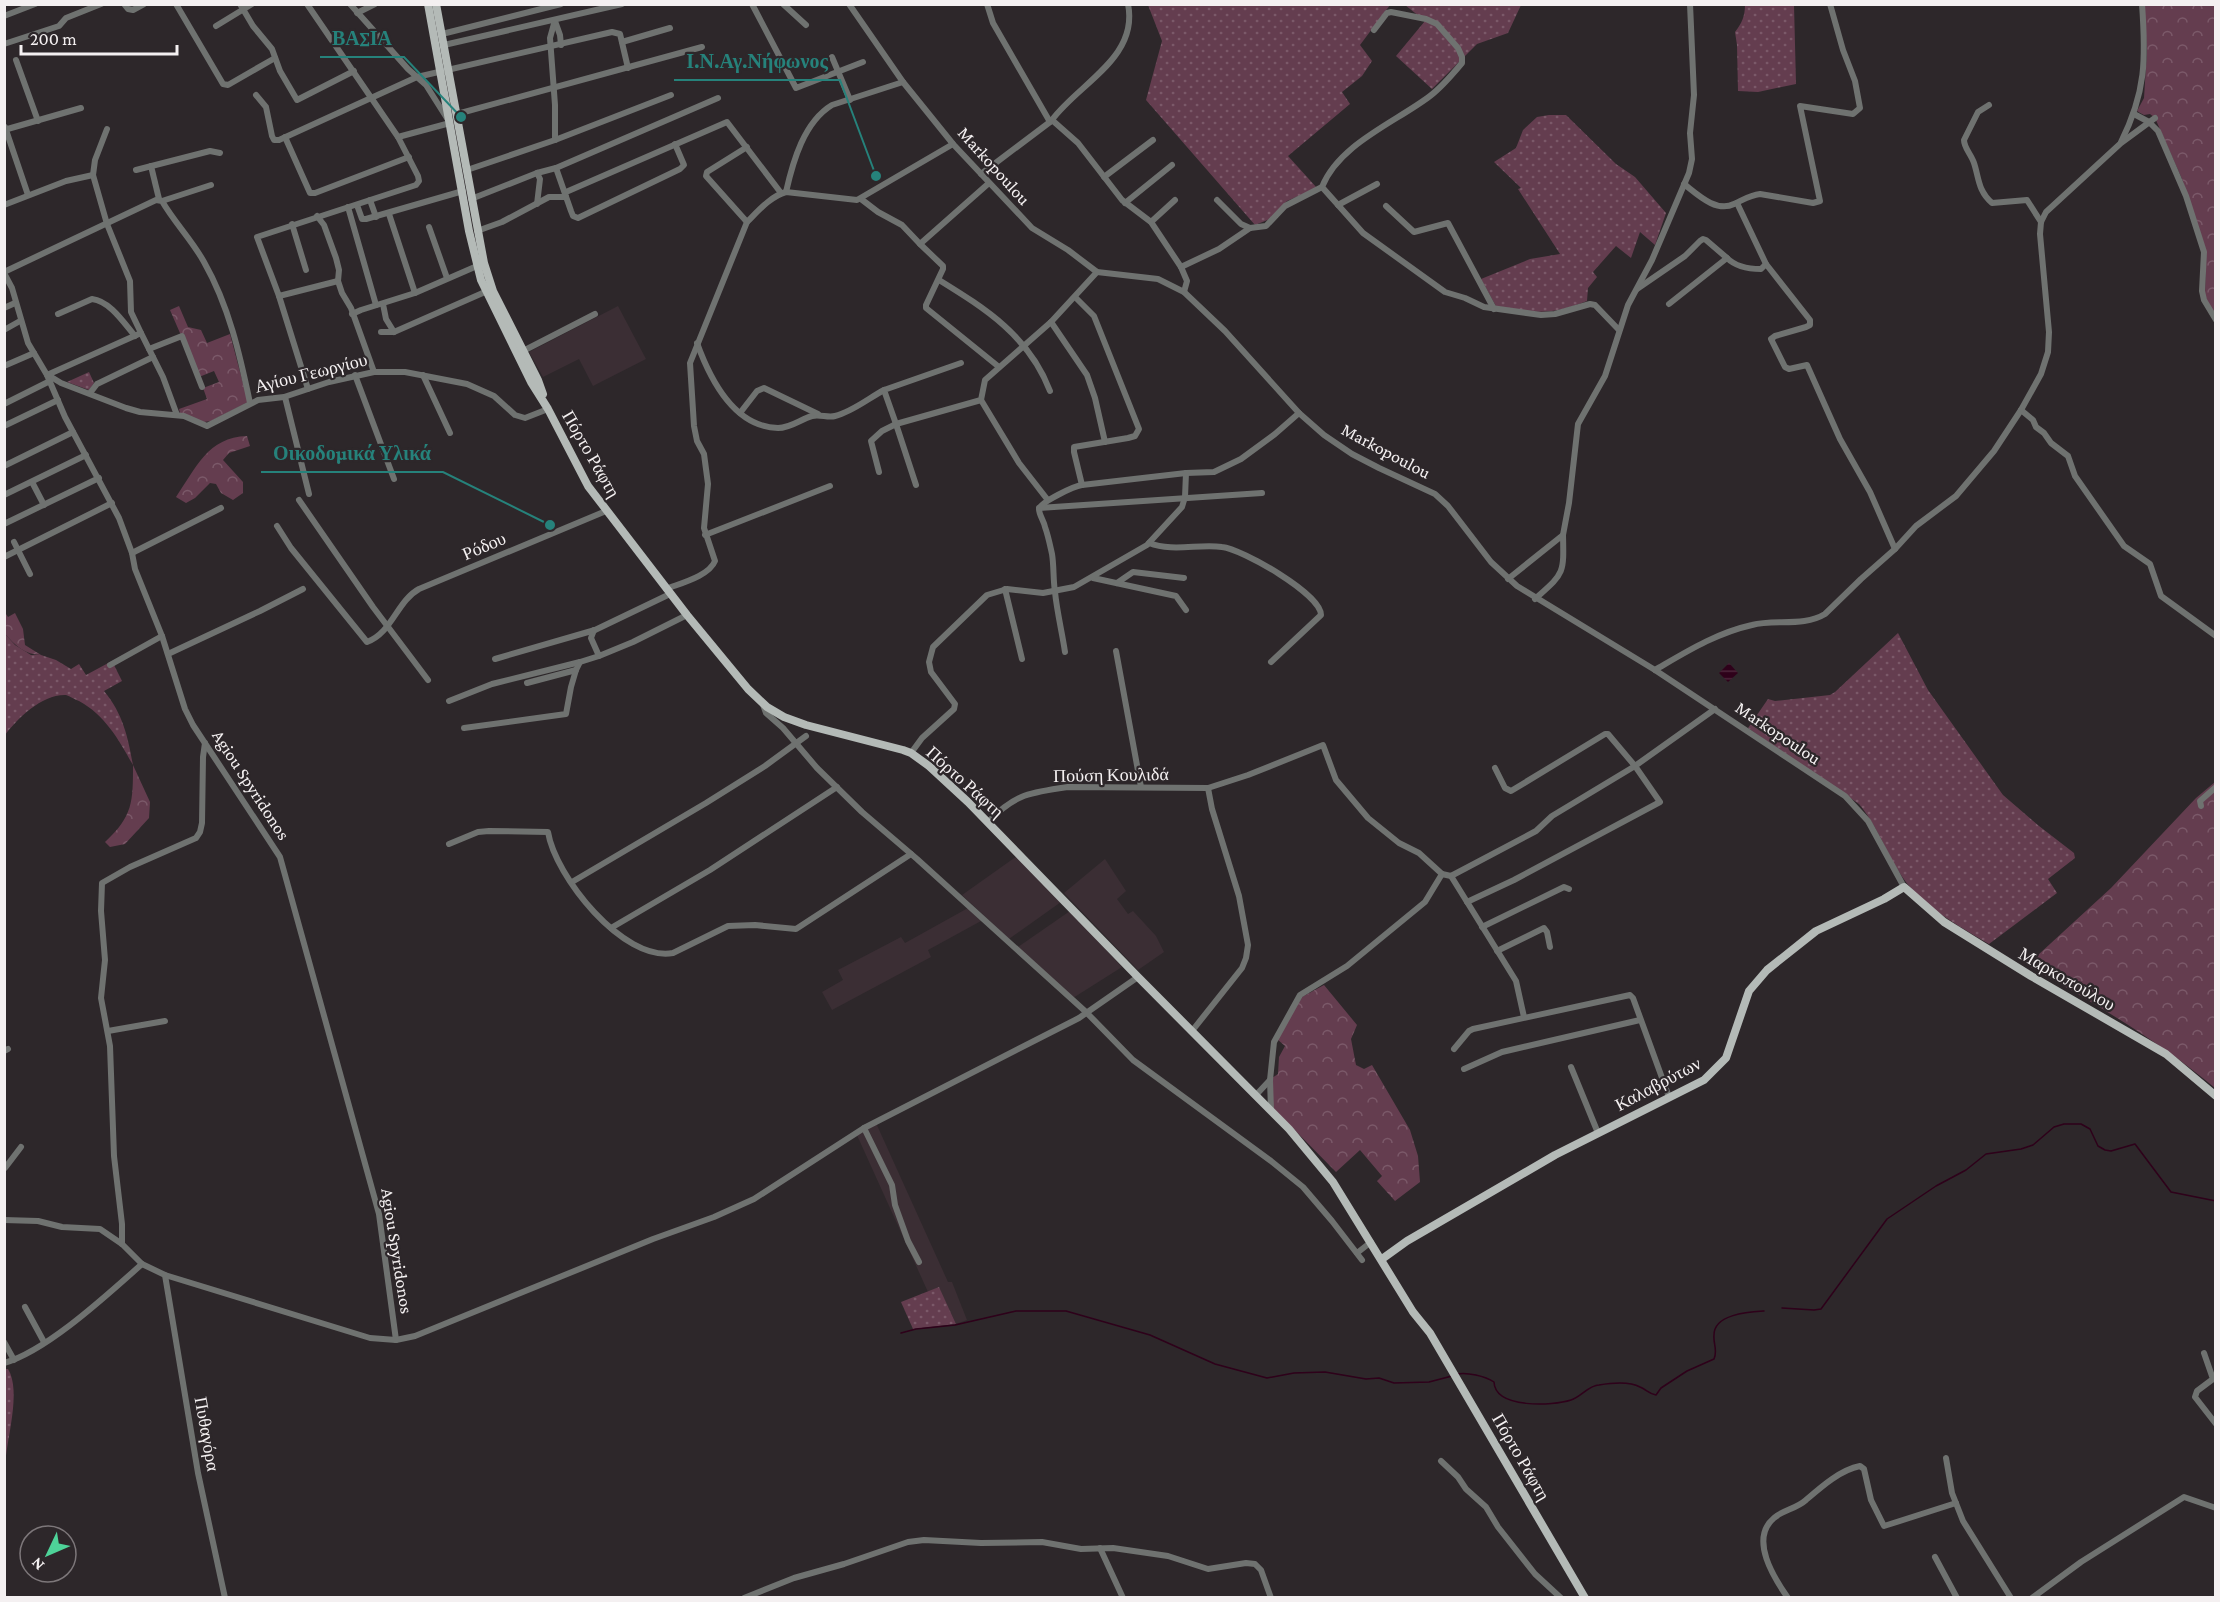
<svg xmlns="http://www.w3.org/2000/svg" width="2220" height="1602" viewBox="0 0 2220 1602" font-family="'Crimson Pro',serif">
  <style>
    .built { fill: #3b2e34 }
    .grass { fill: url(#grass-dots) }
    .forest { fill: url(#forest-crowns) }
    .water { fill: url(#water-rules) }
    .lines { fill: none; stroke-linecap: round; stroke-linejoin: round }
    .stream { stroke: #2e011a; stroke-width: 1.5 }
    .minor { stroke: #6f7270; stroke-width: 6 }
    .major { stroke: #b4bab7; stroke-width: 8 }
    .labels { text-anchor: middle; stroke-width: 4.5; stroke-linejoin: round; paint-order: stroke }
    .street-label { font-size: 18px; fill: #f4f0f1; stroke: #2d272a }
    .leader { fill: none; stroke: #26827b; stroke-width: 2 }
    .callout-dot { fill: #26827b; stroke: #2d272a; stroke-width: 2 }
    .callout-label { font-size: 20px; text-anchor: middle; font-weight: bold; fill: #26827b; stroke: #2d272a; stroke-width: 4.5; stroke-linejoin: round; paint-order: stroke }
  </style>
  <defs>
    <pattern id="grass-dots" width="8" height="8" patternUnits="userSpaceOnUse" patternTransform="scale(1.5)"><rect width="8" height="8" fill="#643d4f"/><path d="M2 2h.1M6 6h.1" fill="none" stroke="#7b5969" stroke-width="1.8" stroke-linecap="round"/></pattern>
    <pattern id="forest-crowns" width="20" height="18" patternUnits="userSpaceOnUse" patternTransform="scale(1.5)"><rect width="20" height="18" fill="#643d4f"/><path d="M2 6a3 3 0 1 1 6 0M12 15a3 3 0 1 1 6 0" fill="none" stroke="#7b5969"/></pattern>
    <pattern id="water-rules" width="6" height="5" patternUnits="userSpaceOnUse" patternTransform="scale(1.5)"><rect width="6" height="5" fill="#2e011a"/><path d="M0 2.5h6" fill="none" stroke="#4d263c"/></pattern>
  </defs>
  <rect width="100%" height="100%" fill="#2d272a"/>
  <g class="built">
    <polygon points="618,306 646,359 593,386 579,359 543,377 529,352"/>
    <polygon points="1017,856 1061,902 1009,939 962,895"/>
    <polygon points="1105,859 1126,891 1117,899 1128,914 1133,911 1156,936 1164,952 1138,970 1064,893"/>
    <polygon points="968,908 981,921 928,950 931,957 832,1010 822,992 843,980 838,970 901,937 905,943"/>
    <polygon points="1070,911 1122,967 1073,998 1018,947"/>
    <polygon points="876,1123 948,1282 952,1282 967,1320 956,1324 939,1288 928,1292 856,1133"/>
  </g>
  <g class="grass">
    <polygon points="1148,5 1390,5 1360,45 1372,61 1362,76 1342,92 1350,104 1288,156 1317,188 1287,201 1270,219 1255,225 1146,100 1162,41"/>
    <polygon points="1405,5 1521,5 1508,33 1477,44 1432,89 1396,56 1425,21"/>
    <path d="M 1745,5 L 1794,5 L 1796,84 L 1758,92 L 1738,91 L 1737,45 L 1735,32 C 1742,23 1745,16 1745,5 Z"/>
    <path d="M 1549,115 L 1566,115 L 1616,164 L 1635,177 L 1666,213 L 1655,245 L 1640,232 L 1631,258 L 1616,246 L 1593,272 L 1597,277 L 1588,288 L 1587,301 C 1550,316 1535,312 1497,308 L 1481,279 L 1530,259 L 1560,254 L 1518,189 L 1521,188 L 1494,162 L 1516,148 L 1523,130 L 1537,117 Z"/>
    <polygon points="89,372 94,383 89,390 67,382"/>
    <path d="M 1898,633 L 1928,690 L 2003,795 L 2039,826 L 2074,853 L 2075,858 L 2048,879 L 2057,893 L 1989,944 C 1964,929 1929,910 1910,887 C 1889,862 1880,829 1859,804 L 1748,728 L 1768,699 L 1775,701 L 1830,695 L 1835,692 Z"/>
    <path d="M 5,634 L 15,645 L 31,655 L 41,655 L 56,660 L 71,669 L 79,664 L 86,675 L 112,661 L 122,681 L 104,691 C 123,714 128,737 133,765 C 119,740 105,715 79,701 C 75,700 70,696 66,695 C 42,694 18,718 5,735 Z"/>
    <polygon points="939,1287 956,1324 913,1329 901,1302"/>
    <path d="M 5,1369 L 8,1369 C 22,1392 6,1440 5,1467 Z"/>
  </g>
  <g class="forest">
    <polygon points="2144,5 2215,5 2215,318 2205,296 2206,250 2182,179 2155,118 2150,114 2144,115 2137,111 2144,98 2147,51"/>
    <polygon points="179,306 188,327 201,330 207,343 230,334 248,402 211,421 204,422 180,413 179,409 207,399 203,388 219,382 214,371 199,377 170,310"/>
    <path d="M 247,436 L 250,446 L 229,453 L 223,460 L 243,482 L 243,493 L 233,500 L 221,493 L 216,484 L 210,483 L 195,498 L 186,503 L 176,497 C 196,468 208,437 247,436 Z"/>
    <path d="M 4,611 L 8,617 L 15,613 L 23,629 L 25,645 L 41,655 C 25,655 15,645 5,634 Z"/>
    <path d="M 133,765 L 150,802 L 149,818 L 125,844 L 110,847 L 105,842 C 133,816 133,802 133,765 Z"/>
    <path d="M 2215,782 L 2215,1088 C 2158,1040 2092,1002 2027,965 L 2111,888 L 2196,798 Z"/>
    <polygon points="1324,985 1357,1025 1351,1039 1356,1065 1364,1069 1372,1065 1410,1130 1418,1156 1420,1182 1395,1201 1377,1181 1382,1176 1360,1150 1336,1172 1273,1108 1272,1078 1278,1074 1279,1057 1285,1046 1277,1039 1302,997"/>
  </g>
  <polygon class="water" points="1729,663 1738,673 1728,682 1719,673"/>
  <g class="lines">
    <g class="stream">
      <polyline points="1782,1308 1814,1310 1821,1309 1887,1219 1936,1186 1966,1170 1986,1154 2021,1149 2033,1145 2054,1127 2064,1124 2081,1124 2090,1129 2098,1146 2105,1150 2111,1151 2135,1144 2171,1192 2216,1201"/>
      <polyline points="901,1333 916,1329 955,1325 1016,1311 1066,1311 1150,1335 1215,1364 1267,1378 1294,1373 1325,1372 1366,1379 1379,1378 1394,1383 1429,1382 1452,1376"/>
      <path d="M 1457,1374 C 1467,1372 1485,1376 1494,1382 C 1495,1409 1553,1406 1571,1400 C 1581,1397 1589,1385 1599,1385 C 1611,1383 1629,1381 1640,1387 C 1647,1390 1649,1394 1656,1395 L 1661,1388 L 1687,1371 L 1714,1359 C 1718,1350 1713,1344 1714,1335 C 1714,1314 1749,1312 1764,1311"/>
    </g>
    <g class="minor">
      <polyline points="124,4 128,9 133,10 144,4"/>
      <polyline points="176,4 223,84 228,85 275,58"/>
      <polyline points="240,4 253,26 272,49 280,71 297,100 354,71"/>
      <polyline points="307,4 398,137 450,123 426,85 408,69 350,4"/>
      <polyline points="752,4 796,88 863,62"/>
      <polyline points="783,4 806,25"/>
      <polyline points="849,4 903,82 953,144 1032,228 1068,250 1097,272 1158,279 1184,292 1225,331 1299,413 1324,435 1352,454 1379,468 1435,494 1448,506 1491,562 1517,586 1655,670 1845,796 1868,821 1904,887"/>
      <polyline points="357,13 375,4"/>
      <polyline points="4,16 35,4"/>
      <polyline points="555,20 550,38 555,105 555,140"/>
      <polyline points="555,21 560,35 561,45"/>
      <polyline points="216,26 252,4"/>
      <path d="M 1374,30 L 1387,13 L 1391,12 L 1426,19 L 1437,24 L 1458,48 L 1462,57 L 1462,63 C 1452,75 1442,87 1430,96 C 1396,122 1339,144 1322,187 L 1363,233 L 1445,292 L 1465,298 L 1484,307 L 1541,315 L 1555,314 L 1590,304 L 1595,305 L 1619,330"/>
      <polyline points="442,34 561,4"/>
      <polyline points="622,42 670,28"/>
      <polyline points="4,44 59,26 66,18 101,4"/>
      <polyline points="444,45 622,4"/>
      <polyline points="832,57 850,100"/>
      <polyline points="16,60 38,121"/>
      <polyline points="256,95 266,107 272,136 274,140 279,140 417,77 612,32 620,34 628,68"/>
      <path d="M 1989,105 L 1978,112 L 1964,140 C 1964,148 1971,154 1974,163 C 1979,178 1978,191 1992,203 L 2027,200 L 2041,222"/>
      <polyline points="457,114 702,47"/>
      <polyline points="2134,114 2149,122 2158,131 2186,196 2204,252 2202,291 2204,300 2216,320"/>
      <path d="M 1052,120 C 1078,84 1139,58 1128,4"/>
      <polyline points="1050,122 1052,120 1078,143 1122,200 1151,222 1181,267"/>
      <polyline points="5,127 28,195"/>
      <polyline points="107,129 95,160 93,175 107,224 130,281 131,312 141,333"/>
      <polyline points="4,130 81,108"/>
      <polyline points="285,137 310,193 315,193 409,157"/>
      <path d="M 2121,142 C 2146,92 2146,59 2142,4"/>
      <polyline points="747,147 707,172 706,176 747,222"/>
      <polyline points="151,166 159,199"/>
      <polyline points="556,168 571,211 573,216 578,218 680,169 684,165 675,144"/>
      <polyline points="136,170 210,151 220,153"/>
      <polyline points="467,170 555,140 671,95"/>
      <polyline points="981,174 1050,122 993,23 987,4"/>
      <polyline points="1104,177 1153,140"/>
      <path d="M 1684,184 C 1697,194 1716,213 1734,204 C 1743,200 1750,195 1760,194 L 1813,203 L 1820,201 L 1800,106 L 1853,114 L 1860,108 L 1855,81 L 1843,50 L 1830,4"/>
      <polyline points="566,192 727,122 781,193"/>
      <path d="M 786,192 C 793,161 804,122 832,105 L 903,82"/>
      <polyline points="471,199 537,173 556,168 718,98"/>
      <polyline points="861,199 878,212 902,225 920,244 989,183"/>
      <polyline points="370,200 376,217"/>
      <polyline points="1217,200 1241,224 1250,228"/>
      <polyline points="162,201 211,185"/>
      <polyline points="1125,203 1172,165"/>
      <polyline points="1737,203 1766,264"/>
      <polyline points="537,204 540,179 537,173"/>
      <polyline points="4,205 66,181 93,175"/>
      <polyline points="357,205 362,219 366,219 463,191"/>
      <polyline points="1338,205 1377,184"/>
      <polyline points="1386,206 1414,232 1448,223 1494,309"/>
      <polyline points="348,207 376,305"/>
      <polyline points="389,214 415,293"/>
      <polyline points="317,216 324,225 336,258 339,270 338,281 342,293 351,308 374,372"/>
      <polyline points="1151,222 1175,200"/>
      <polyline points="292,224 306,270"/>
      <polyline points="429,227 447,278"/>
      <polyline points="477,231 502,222 549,197 566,197"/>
      <polyline points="920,244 943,266 943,269 926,305 926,308 999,367"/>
      <path d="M 1727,258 C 1735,266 1749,269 1761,269 L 1766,264 L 1810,320 L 1810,325 L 1806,327 L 1775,336 L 1771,339 L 1785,367 L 1789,369 L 1807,365 L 1840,439 L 1870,492 L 1895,549"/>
      <path d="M 4,272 L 156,200 L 162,201 C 174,222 192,240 204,262 C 229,306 240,355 250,403"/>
      <polyline points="4,273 12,288 28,343 47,375 65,417 119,518 132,553 135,569 162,636 185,709 193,725 280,857 379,1214 396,1340"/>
      <path d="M 939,280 C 986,309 1029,336 1050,391"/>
      <polyline points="1637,289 1685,256 1700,241 1703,239 1706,240 1727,258 1669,304"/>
      <polyline points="1184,292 1187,281 1181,267 1219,249 1250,228 1266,226 1285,206 1322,187"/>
      <polyline points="279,296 338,281"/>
      <polyline points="1075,297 1094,316 1139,429 1135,436 1128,438 1074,447 1074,452 1082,485"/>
      <polyline points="383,304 386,319 394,332"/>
      <polyline points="4,308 15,303"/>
      <path d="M 58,314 L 92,299 C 110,301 124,323 135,336"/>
      <polyline points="352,314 361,310 415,293 477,266"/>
      <polyline points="1051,322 1087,375 1095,398 1105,442"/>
      <polyline points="4,330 20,321"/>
      <polyline points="381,332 394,332 485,292"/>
      <path d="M 697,343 C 710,379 734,427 778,428 C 791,428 801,419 812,416 C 820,414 828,418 835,416 C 852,412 869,398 884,390"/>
      <polyline points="149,349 182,336 202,387"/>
      <polyline points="523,351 595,314"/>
      <polyline points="961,363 884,390 896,424 981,400 985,380 1051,322 1097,272"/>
      <polyline points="4,366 34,353"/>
      <polyline points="47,375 141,333 163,377 177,415"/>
      <polyline points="48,375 61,383 126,408 140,412 184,416 207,426 258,400 284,397 329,382 374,372 405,372 467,384 494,396 515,415 525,418 548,409"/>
      <polyline points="355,375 394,479"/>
      <polyline points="423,375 450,433"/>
      <polyline points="308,389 279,296 257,237 416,185 419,181 418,176 398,137"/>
      <polyline points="90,393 97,384 153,357"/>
      <polyline points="285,397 309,494"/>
      <polyline points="981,400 1019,463 1047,499"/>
      <polyline points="4,404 50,381"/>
      <polyline points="2021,410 2033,420 2036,427 2044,433 2051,443 2068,456 2075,476 2124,546 2150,564 2161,596 2216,636"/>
      <polyline points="740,413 757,391 764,388 818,414"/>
      <polyline points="4,426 58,400"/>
      <polyline points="4,466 73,432"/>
      <polyline points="879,472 871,441 882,431 896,424 916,485"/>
      <polyline points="32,482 44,505"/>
      <polyline points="4,495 86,455"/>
      <polyline points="299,500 373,607 428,680"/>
      <polyline points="1039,508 1262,493"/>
      <polyline points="4,524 99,478"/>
      <path d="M 277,526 L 291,548 L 367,642 C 392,633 397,601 419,589 L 606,511"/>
      <polyline points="705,535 830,486"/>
      <polyline points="1563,535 1569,503 1578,424 1605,376 1628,305 1652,260 1689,173 1692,159 1690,133 1694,95 1690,4"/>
      <polyline points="14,542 30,574"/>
      <path d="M 1149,543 C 1172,552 1198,544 1222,547 C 1242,549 1321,594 1321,615 L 1271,662"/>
      <polyline points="132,553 221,508"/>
      <polyline points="4,557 112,503"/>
      <polyline points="1093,578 1176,596 1186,610"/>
      <path d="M 1508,579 L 1563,535 C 1564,575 1564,573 1535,599"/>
      <polyline points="1117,583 1133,572 1184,578"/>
      <path d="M 666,589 C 681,583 709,576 715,561 L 704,528 L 708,484 L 704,454 L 697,441 L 694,426 L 690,363 L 747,222 C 758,211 771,196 786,192 L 857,200 L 953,144"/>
      <polyline points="1005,589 1022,659"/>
      <polyline points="594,630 591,638 599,656 633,642 687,615"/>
      <polyline points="1116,651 1141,787"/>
      <path d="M 1065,652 C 1062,632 1057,612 1055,592 C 1053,579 1054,566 1052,554 C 1050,545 1048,535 1045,527 C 1044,521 1039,515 1039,509 C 1041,502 1074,486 1082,485 L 1186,473 L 1214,472 L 1241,459 L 1275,434 L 1299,413"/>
      <polyline points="168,654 260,611 303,589"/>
      <polyline points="495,659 595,630 670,594"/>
      <polyline points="110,665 162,636"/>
      <path d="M 1655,670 C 1686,652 1716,633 1752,625 C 1775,619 1804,627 1825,614 L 1861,579 L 1895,549 L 1916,526 L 1956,496 L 1994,451 L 2021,410 L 2041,374 L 2048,352 L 2049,332 L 2040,234 L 2041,222 L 2046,212 L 2121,143 L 2155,118"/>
      <polyline points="527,683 576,670"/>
      <polyline points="449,701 492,684 580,662"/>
      <polyline points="762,702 766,713 783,728 817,768 862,812 917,859 1086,1012 1133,1060 1271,1161 1303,1187 1332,1221 1362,1260"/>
      <polyline points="464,728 566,714 571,687 576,670 580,662 599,656"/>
      <polyline points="911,753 922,738 954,709 955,704 931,672 929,662 933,647 987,595 1007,589 1043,593 1074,587 1147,545 1182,507 1185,497 1186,473"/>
      <polyline points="2201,806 2200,801 2216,787"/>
      <path d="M 988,822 C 1016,793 1030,793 1068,787 L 1208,788"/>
      <path d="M 449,844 L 478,832 L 489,831 L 548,832 C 555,876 623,962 673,953 L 728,926 L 755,925 L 796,929 L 911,854"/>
      <polyline points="1442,874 1451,876 1536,831 1552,816 1635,766 1715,709"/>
      <polyline points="1451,876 1516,981 1524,1017"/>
      <polyline points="572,882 706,803 765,766 806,736"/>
      <polyline points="1467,902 1514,880 1660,802 1635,766 1608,734 1605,734 1511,791 1505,788 1495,768"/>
      <polyline points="1482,927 1564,887 1569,889"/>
      <polyline points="611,928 710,870 837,787"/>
      <polyline points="1497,951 1544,928 1547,932 1550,947"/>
      <polyline points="108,1031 165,1021"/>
      <polyline points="1192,1031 1242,968 1246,958 1248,945 1239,896 1212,809 1208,788 1248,775 1323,745 1336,780 1368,818 1399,843 1419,853 1442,874 1425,902 1347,966 1300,995 1274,1042 1270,1080 1271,1110"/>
      <polyline points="1454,1049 1469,1031 1473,1029 1630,995 1633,998 1669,1097"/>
      <polyline points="4,1051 8,1049"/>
      <polyline points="1571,1067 1598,1133"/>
      <polyline points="1464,1069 1502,1052 1640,1020"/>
      <polyline points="1256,1095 1270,1080"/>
      <polyline points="864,1128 892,1185 895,1205 908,1241 919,1262"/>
      <polyline points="5,1168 21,1147"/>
      <polyline points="4,1220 38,1221 62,1227 100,1229 122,1244 142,1264 165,1275 370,1338 396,1340 415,1336 653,1239 714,1217 754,1199 864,1128 1079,1018 1138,977"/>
      <polyline points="122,1244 122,1224 114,1156 110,1046 101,998 105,960 101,911 102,883 130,867 196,838 200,832 202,823 203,757 205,743"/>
      <polyline points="1357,1253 1371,1242"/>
      <polyline points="165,1275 198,1473 225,1598"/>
      <polyline points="25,1307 44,1342"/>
      <polyline points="4,1342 14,1360"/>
      <polyline points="2204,1353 2213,1379 2197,1391 2195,1397 2216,1424"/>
      <path d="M 4,1363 C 47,1351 108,1294 142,1264"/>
      <polyline points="1946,1458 1952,1493 1963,1521 2011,1598"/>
      <polyline points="1441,1461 1458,1477 1466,1489 1486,1507 1498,1527 1535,1574 1561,1598"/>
      <polyline points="1100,1548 1123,1598"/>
      <polyline points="1935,1557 1957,1598"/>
      <polyline points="744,1598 794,1578 844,1564 908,1542 924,1540 981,1543 1042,1542 1081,1549 1113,1548 1168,1556 1208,1569 1246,1563 1255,1564 1261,1570 1271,1598"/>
      <path d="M 1788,1598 C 1774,1578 1749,1539 1774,1518 C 1783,1510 1796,1509 1806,1500 C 1821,1487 1840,1470 1860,1466 L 1864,1469 L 1871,1500 L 1884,1526 L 1956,1503"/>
      <polyline points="2032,1598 2081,1562 2184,1497 2216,1508"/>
    </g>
    <g class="major">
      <polyline points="428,4 469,231 481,280 531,382 548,409 588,486 687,615 748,689 767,707 784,717 806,725 903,750 911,753 929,766 968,802 1138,977 1289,1129 1333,1182 1413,1312 1430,1333 1585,1598"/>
      <polyline points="436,4 484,263 493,291 538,380 543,394"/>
      <polyline points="1382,1259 1407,1241 1555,1155 1704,1080 1726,1058 1749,991 1767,970 1816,931 1884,899 1904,887 1944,922 2031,976 2166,1054 2216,1096"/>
    </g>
  </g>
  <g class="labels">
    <g class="street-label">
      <text transform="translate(994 166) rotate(48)" y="6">Markopoulou</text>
      <text transform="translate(311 373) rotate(-14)" y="6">Αγίου Γεωργίου</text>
      <text transform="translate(1386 451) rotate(28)" y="6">Markopoulou</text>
      <text transform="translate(591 454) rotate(60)" y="6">Πόρτο Ράφτη</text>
      <text transform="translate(484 546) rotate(-23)" y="6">Ρόδου</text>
      <text transform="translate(1778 733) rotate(34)" y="6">Markopoulou</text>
      <text transform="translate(1111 775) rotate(-1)" y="6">Πούση Κουλιδά</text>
      <text transform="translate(965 782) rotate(42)" y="6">Πόρτο Ράφτη</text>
      <text transform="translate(251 785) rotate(57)" y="6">Agiou Spyridonos</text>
      <text transform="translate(2067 979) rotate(30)" y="6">Μαρκοπούλου</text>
      <text transform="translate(1658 1084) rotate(-28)" y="6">Καλαβρύτων</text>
      <text transform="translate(397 1251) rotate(81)" y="6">Agiou Spyridonos</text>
      <text transform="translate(207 1434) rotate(80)" y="6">Πυθαγόρα</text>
      <text transform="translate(1521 1457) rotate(60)" y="6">Πόρτο Ράφτη</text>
    </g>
  </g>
  <path class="leader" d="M461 117L404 57H320M876 176L840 80H674M550 525L443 472H261"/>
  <g class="callout-dot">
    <circle cx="461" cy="117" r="6"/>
    <circle cx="876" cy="176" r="6"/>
    <circle cx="550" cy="525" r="6"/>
  </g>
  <g class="callout-label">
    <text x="362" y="45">ΒΑΣΙΑ</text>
    <text x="757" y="68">Ι.Ν.Αγ.Νήφωνος</text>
    <text x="352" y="460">Οικοδομικά Υλικά</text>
  </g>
  <rect width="2220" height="1602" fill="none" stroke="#f4f0f1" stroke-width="12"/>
  <g transform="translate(48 1554) rotate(226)"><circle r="28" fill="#2d272a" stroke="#7d777a" stroke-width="1.5"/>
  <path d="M0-4.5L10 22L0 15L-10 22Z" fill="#4ed399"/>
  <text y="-9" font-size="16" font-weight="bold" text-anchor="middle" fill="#f4f0f1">N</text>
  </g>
  <path d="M21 45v9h156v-9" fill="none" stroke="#f4f0f1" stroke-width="3"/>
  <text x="30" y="45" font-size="18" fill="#f4f0f1" stroke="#2d272a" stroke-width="4.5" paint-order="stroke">200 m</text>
</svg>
